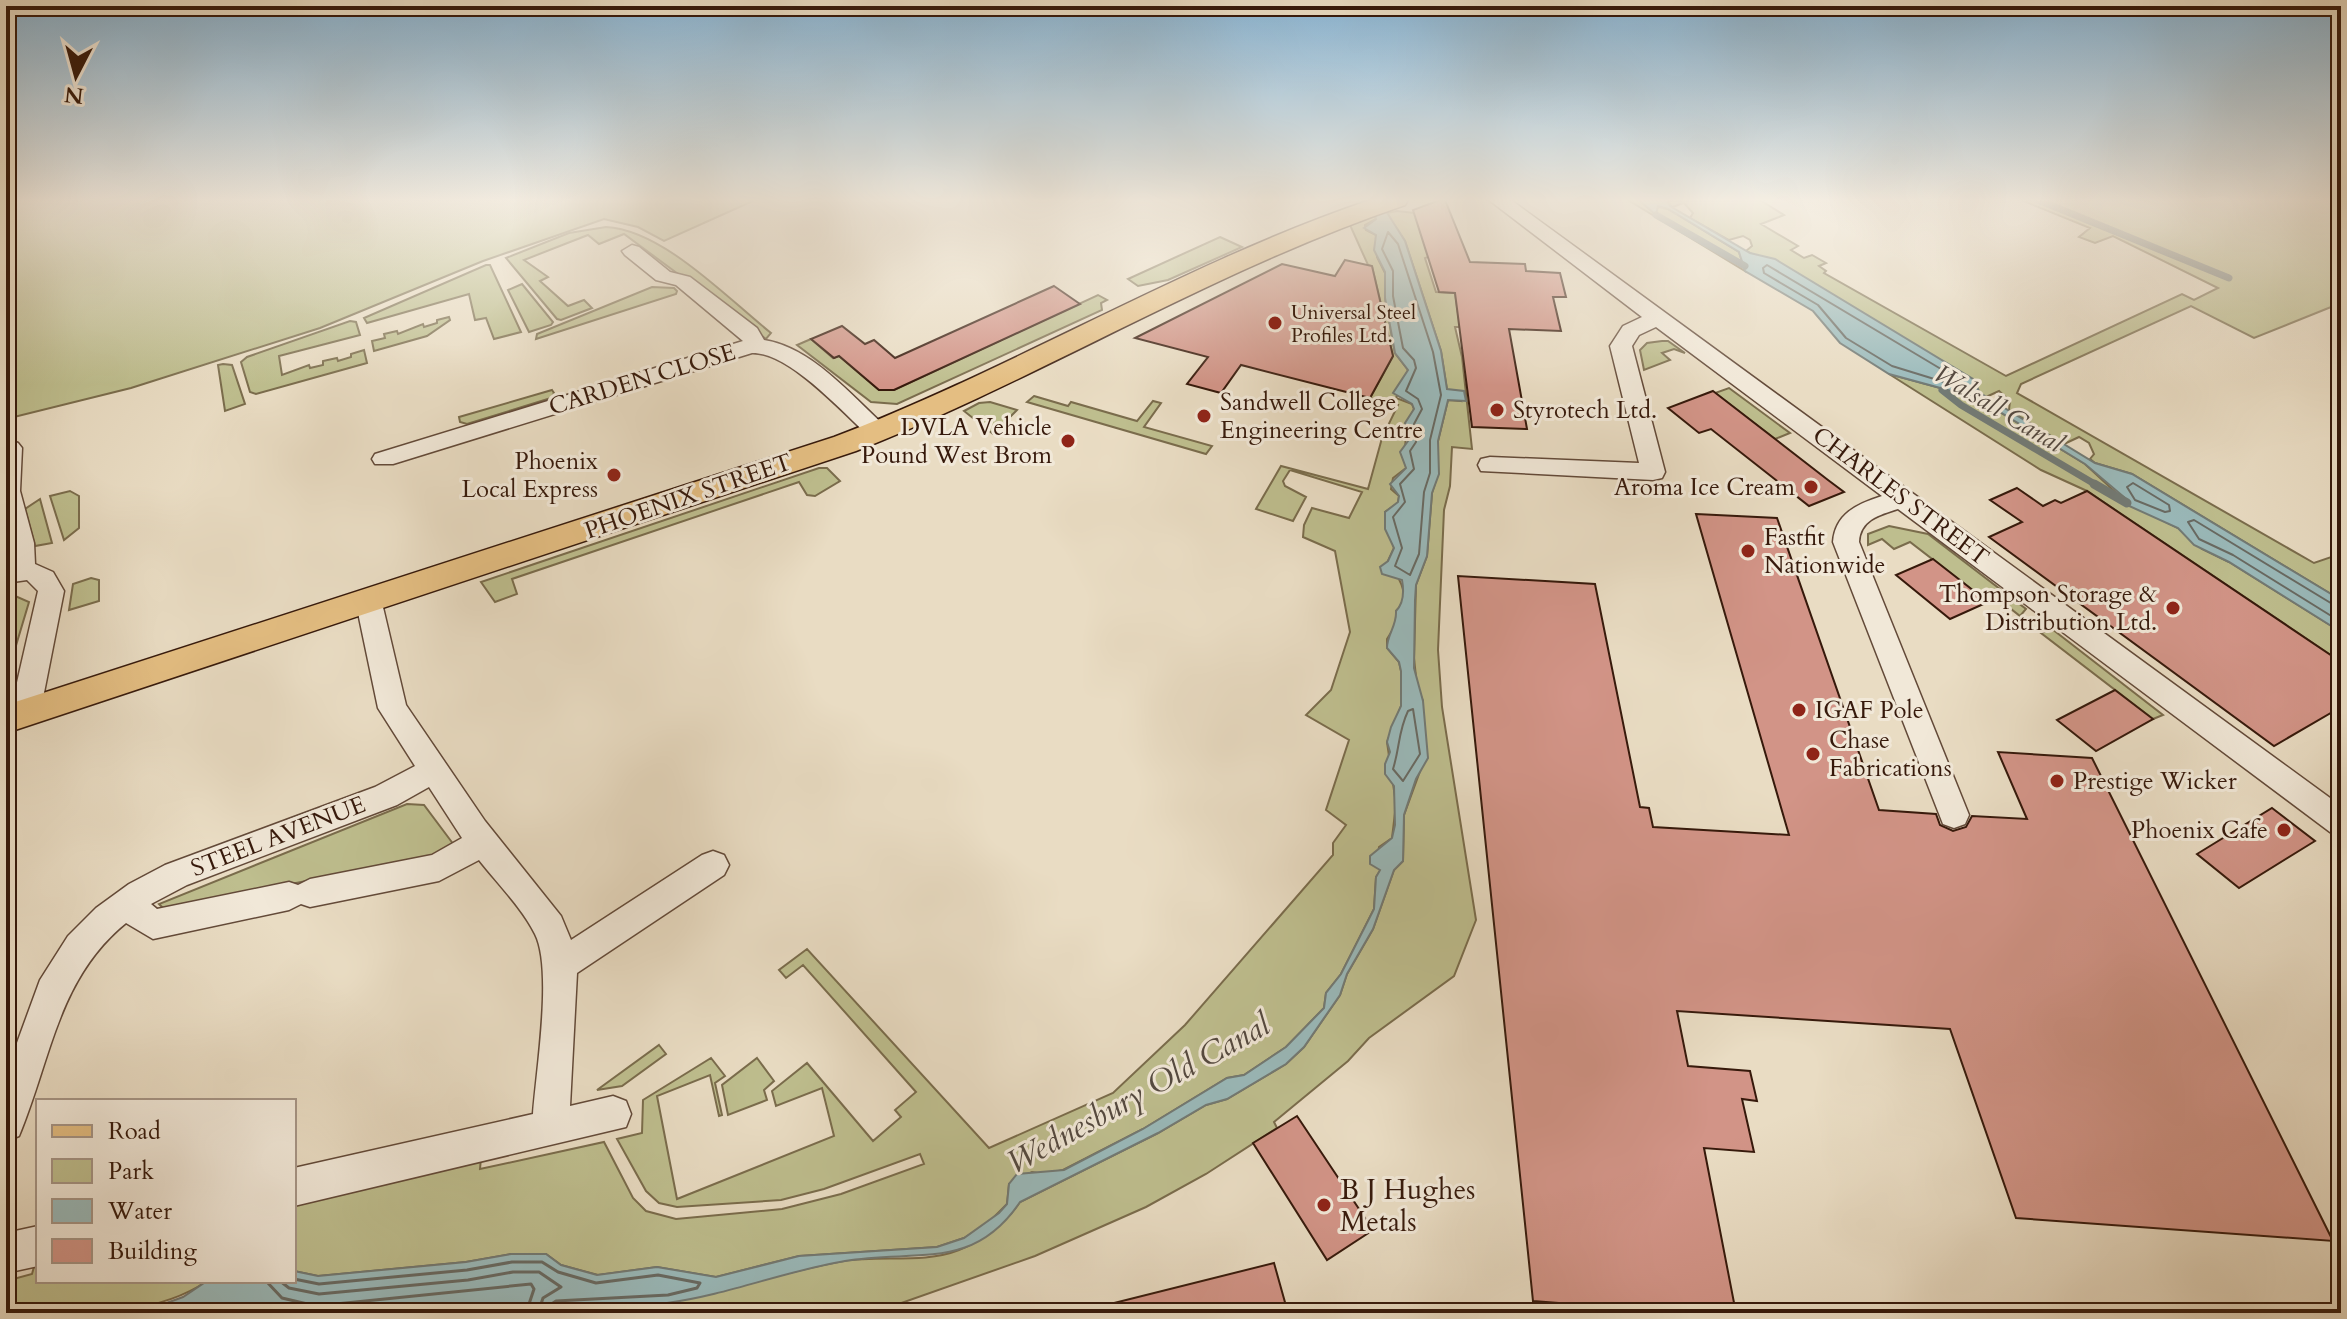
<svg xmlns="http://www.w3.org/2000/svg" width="2347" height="1319" viewBox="0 0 2347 1319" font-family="Cardo,serif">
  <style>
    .green { fill: #bebe8e; stroke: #7a6c4c; stroke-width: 2 }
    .water { fill: #9ababb; stroke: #727a75; stroke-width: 2 }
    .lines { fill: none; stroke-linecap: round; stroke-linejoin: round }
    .shore-far1 { stroke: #686a63; stroke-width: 2 }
    .shore { stroke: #686a63; stroke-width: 3 }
    .stream-far1 { stroke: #727a75; stroke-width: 7 }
    .stream { stroke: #727a75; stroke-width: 9 }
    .building { fill: #d29487; stroke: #36190b; stroke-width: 2 }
    .minor-casing { stroke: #634a39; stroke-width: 3 }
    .major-casing { stroke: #36190b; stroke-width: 3 }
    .minor { fill: #f1e8d8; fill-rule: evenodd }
    .major { fill: #e4be82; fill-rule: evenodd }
    .poi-dot { fill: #8f2418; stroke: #f1e8d8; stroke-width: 3 }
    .labels { text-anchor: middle; stroke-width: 6; stroke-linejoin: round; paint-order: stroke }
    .far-poi-label { font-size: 20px; fill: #36190b; stroke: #f1e8d8; text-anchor: start }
    .street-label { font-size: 24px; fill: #36190b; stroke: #f1e8d8 }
    .poi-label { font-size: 24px; fill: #36190b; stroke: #f1e8d8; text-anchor: start }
    .water-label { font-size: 26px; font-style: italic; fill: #544940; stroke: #f1e8d8 }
    .near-poi-label { font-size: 28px; fill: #36190b; stroke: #f1e8d8; text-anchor: start }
    .near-water-label { font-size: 32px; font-style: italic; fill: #544940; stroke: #f1e8d8 }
  </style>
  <rect width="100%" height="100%" fill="#e9dcc3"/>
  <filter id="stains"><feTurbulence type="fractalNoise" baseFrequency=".0025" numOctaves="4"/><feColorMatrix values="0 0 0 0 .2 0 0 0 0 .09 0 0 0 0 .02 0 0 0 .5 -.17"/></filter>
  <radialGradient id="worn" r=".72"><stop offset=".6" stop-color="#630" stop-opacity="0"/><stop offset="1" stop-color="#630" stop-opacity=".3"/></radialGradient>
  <g class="green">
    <polygon points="755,200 664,241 638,227 604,219 483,261 320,328 131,388 6,419 6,200"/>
    <polygon points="1628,200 1639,200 1655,214 1658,206 1668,209 1739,252 1745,271"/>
    <polygon points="1760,200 1784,215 1761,224 1798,246 1791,250 1804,258 1812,255 1826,263 1819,266 1826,271 1824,273 2006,376 2182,294 2194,300 2218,288 2113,236 2095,243 2079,237 2090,228 2021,200 2341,200 2341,303 2254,338 2191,306 2021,384 2017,393 2314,563 2334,556 2341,561 2341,600 2132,474 2095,463 2090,459 2094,454 2089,443 2079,437 2064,444 2009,410 2010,401 1999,391 1986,397 1750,253 1746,251 1752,246 1750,240 1743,236 1729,240 1690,218 1693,213 1684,203 1672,207 1667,201"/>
    <path d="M 1397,211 L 1414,213 L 1448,250 L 1425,258 L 1436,292 L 1455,293 L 1460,327 L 1455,327 L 1462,357 L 1472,449 L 1452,447 L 1450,486 L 1444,510 L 1438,650 L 1442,707 L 1476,920 L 1454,976 L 1369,1038 L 1348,1061 L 1274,1122 L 1277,1128 L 1206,1174 L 1146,1207 L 1035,1256 L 873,1313 L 458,1313 C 528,1309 602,1315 671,1302 C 729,1291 786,1271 844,1261 C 881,1255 924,1264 959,1250 C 984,1240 1005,1224 1020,1202 L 1158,1133 L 1206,1105 L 1227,1099 L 1286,1064 L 1304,1047 L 1340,995 L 1347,974 L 1373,929 L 1394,870 L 1403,861 L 1404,815 L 1423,763 L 1423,701 L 1417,686 L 1414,658 L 1416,585 L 1427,556 L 1432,493 L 1438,474 L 1438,441 L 1448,400 L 1460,401 L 1447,390 L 1441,351 L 1405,241 L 1386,213 Z"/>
    <path d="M 1375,215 L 1376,219 L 1365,225 L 1366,230 L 1376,235 L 1377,257 L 1385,273 L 1385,298 L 1395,353 L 1408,370 L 1396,398 L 1412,404 L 1414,409 C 1405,426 1404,449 1406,468 L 1393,478 L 1391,489 L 1399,496 L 1398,503 L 1385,512 L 1394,548 L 1388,561 C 1397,576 1413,594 1396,611 L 1397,623 L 1387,639 L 1387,648 L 1399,662 L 1401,671 L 1401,706 L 1387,742 L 1396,804 L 1392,838 L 1379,847 L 1377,866 L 1381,870 L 1376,877 L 1374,909 L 1341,974 L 1326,993 L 1324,1008 L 1286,1047 L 1244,1075 L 1227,1078 L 1143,1129 L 1063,1170 L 1044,1174 L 1032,1172 L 1009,1184 L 1007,1204 L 987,1224 L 964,1238 L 937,1247 L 799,1256 L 716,1277 L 657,1267 L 598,1275 L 561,1265 L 546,1254 L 511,1254 L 466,1262 L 318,1276 L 294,1271 L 294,1202 L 481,1158 L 480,1169 L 604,1142 L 633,1198 L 646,1211 L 676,1219 L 782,1209 L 841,1194 L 924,1164 L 920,1154 L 824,1189 L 781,1200 L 677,1207 L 659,1203 L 646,1191 L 617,1139 L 642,1133 L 643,1100 L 711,1058 L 725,1076 L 715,1083 L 722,1115 L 719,1116 L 710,1075 L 657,1096 L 677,1199 L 834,1136 L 822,1088 L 776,1106 L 772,1091 L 807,1063 L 873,1141 L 901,1117 L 895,1110 L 916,1092 L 803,965 L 786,978 L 779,970 L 807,949 L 989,1148 L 1113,1093 L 1185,1025 L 1333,855 L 1333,843 L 1346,825 L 1326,810 L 1349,740 L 1306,715 L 1331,690 L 1350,632 L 1335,551 L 1303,537 L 1304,525 L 1312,508 L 1349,518 L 1362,492 L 1290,470 L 1283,481 L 1285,486 L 1306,497 L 1293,521 L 1256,509 L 1281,466 L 1368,489 L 1382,438 L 1398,405 L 1370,398 L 1393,356 L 1372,266 L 1368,265 L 1350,225 Z"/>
    <path d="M 606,227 C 663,230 727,298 771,333 L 766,339 L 624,234 L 599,244 L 588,235 L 524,260 L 548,277 L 540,281 L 568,306 L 584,300 L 592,308 L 561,320 L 557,319 L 506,258 L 569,233 Z"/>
    <polygon points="1220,237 1242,247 1168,280 1138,286 1128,279"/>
    <polygon points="486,265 490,265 521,332 494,339 486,318 475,320 469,294 367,323 364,318"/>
    <polygon points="522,284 553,322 551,325 529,332 508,290"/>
    <polygon points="652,287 674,288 677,291 676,294 536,339 537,334"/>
    <polygon points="1098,295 1107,300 1101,303 1102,310 897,404 871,402 797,345 811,339 833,358 839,356 879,390 894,390"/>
    <polygon points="449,317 450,320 427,336 374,351 372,341 385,338 384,334 397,331 398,334 423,324 424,327 437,323 437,320"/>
    <polygon points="350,321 356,322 360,335 279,356 282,375 309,365 310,368 323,365 323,361 337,358 338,361 351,357 351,354 364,350 367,363 256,394 250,392 241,362 247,357"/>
    <polygon points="1662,341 1668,341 1685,353 1674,349 1662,353 1670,360 1644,370 1640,350 1647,343"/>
    <polygon points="223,364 232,365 245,404 225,411 218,365"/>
    <polygon points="1889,374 1977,398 2085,464 2127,503 2178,528 2202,549 2229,562 2341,632 2341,662 2087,491 2041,470"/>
    <polygon points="1729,388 1790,433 1775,439 1715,393"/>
    <polygon points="552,390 554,393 551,398 467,424 460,422 459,417"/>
    <polygon points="1034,396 1068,406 1071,402 1137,421 1153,401 1161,403 1144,427 1212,446 1206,454 1027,402"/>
    <polygon points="990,402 1017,410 993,434 964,411 979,403"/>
    <polygon points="819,468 827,468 840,481 815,496 807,495 799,482 512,579 517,594 495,602 481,582"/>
    <polygon points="70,491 79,496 79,528 64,540 50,496"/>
    <polygon points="40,499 52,543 35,546 25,509"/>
    <polygon points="1889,526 1928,534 2026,609 2020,616 1997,598 1988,602 1910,542 1894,549 1882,539 1868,545 1868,534"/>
    <polygon points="91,578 99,580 99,601 69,610 73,584"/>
    <polygon points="6,592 29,602 6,679"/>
    <polygon points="2052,629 2163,715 2153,719 2041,633"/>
    <polygon points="407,804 424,805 454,845 428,857 164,909 159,904"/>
    <polygon points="659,1045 666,1054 622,1086 597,1090"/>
    <polygon points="757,1058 774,1081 764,1090 767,1100 728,1115 722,1085"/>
    <path d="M 35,1263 L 38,1263 L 38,1281 L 207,1281 C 152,1319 73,1313 6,1313 L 6,1281 L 32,1274 Z"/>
  </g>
  <g class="water">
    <path d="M 1371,200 L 1379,200 L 1405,241 L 1441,351 L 1447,389 L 1464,391 L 1466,401 L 1448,400 L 1438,441 L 1439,474 L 1432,493 L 1427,556 L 1416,585 L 1415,600 L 1414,668 L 1423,701 L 1428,758 L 1416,779 L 1404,815 L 1403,861 L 1394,870 L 1373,929 L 1347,974 L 1340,995 L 1304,1047 L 1286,1064 L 1227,1099 L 1206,1105 L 1158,1133 L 1020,1202 C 973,1272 915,1249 845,1261 C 785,1271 727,1295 667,1303 C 621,1309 575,1308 528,1309 C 398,1313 269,1313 139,1313 L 183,1297 L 207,1281 L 294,1281 L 294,1271 L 318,1276 L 466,1262 L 511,1254 L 546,1254 L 561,1265 L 597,1275 L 657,1267 L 716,1277 L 799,1256 L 937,1247 L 964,1238 L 999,1213 L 1007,1204 L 1009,1184 L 1017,1174 L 1064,1170 L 1143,1129 L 1227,1078 L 1244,1075 L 1286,1047 L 1324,1008 L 1326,993 L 1341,974 L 1374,909 L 1376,877 L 1380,870 L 1370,864 L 1370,856 L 1392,838 L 1395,825 L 1394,786 L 1385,774 L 1385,764 L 1390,752 L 1387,742 L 1391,727 L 1401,706 L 1401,671 L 1399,662 L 1387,648 C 1387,634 1397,626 1396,611 C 1404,603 1404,591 1402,580 L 1382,574 L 1380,567 L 1388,561 L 1394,548 L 1385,529 L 1385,512 L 1398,502 L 1399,496 L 1390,484 L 1406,468 L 1400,452 L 1408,441 L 1405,423 L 1414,409 L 1412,404 L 1393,393 L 1408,370 L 1395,353 L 1385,298 L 1385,272 L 1374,250 L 1376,235 L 1364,228 L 1376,219 Z"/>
    <polygon points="1639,200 1667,200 1670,206 1750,253 1775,259 1973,379 1980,393 2095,463 2132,474 2341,600 2341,632 2229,562 2194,545 2178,528 2127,505 2124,497 2085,464 1977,398 1889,374 1840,343 1813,311 1745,271 1739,252 1668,209 1658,206 1656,215"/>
  </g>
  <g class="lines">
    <g class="shore-far1">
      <polygon points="1388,232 1398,244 1433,352 1441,395 1430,440 1430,473 1424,492 1419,554 1410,575 1395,566 1402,548 1393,517 1405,502 1400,484 1414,469 1410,451 1416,442 1414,424 1422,409 1418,399 1406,391 1416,368 1414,360 1403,348 1393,296 1393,271 1382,249"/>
      <polygon points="1767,265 1951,375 1952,380 1944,382 1892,366 1846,338 1818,305 1764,273 1763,268"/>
      <polygon points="2133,483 2169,505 2170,511 2165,512 2135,500 2127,487"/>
      <polyline points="2341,606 2334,605 2194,520 2188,522 2199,539 2233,555 2341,622"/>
      <path d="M 1413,709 L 1420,754 L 1403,781 L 1393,769 C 1400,747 1398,732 1408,711 Z"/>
    </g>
    <g class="shore">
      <polyline points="294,1279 319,1284 467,1270 512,1262 542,1262 558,1272 596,1283 658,1275 700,1283 697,1288 668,1295 556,1301 550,1305 548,1313"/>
      <polyline points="266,1281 282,1298 316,1306 531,1284 534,1289 526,1313"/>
      <polyline points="280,1281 289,1288 319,1294 468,1280 513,1272 539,1272 561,1287 543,1298 538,1313"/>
    </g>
    <g class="stream-far1">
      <polyline points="2038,200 2229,278"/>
      <polyline points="1656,215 1745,266"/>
      <polyline points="1942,390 1961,405 2098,486"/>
    </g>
    <polyline class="stream" points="2094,484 2127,503"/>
  </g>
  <g class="building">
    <polygon points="1440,200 1445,200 1470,262 1525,264 1526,271 1560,273 1566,297 1553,297 1561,331 1509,329 1527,429 1472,427 1455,293 1439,292 1413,210"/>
    <polygon points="1345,260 1372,266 1393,356 1370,398 1241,365 1221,393 1187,384 1208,357 1135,338 1282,264 1335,276"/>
    <polygon points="1054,286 1080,304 894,390 879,390 839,356 834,358 811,339 842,326 865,344 874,340 895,358"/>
    <polygon points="1713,391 1828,480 1844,492 1809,506 1711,429 1699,433 1668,408"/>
    <polygon points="2017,488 2043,506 2055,500 2061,503 2087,491 2341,662 2341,707 2274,746 1989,537 2022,522 1990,500"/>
    <polygon points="1696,514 1777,518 1879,810 1936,814 1940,825 1953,831 1966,827 1972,816 2027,819 1998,752 2092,758 2333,1241 2016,1218 1950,1029 1677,1011 1688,1066 1750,1071 1757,1101 1742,1099 1754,1152 1704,1148 1736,1313 1687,1313 1533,1301 1458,576 1595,584 1640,807 1649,808 1653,827 1789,835"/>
    <polygon points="1933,559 1988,602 1950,619 1896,575"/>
    <polygon points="2115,690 2153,719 2096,751 2057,720"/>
    <polygon points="2272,808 2315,841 2239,888 2197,854"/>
    <polygon points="1297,1116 1373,1230 1327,1260 1253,1143"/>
    <polygon points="1274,1263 1288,1313 1111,1313 1110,1304"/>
  </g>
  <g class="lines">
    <g class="minor-casing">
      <g id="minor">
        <path d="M 1489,200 L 1511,200 L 2341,806 L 2341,836 L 2330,832 L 1898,509 C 1879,515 1860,520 1859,542 L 1969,815 L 1965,824 L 1954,828 L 1943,824 L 1833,542 C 1835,514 1857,504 1882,496 L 1656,327 L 1639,335 L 1632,346 L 1665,472 L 1662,478 L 1653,480 L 1481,471 L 1478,465 L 1481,459 L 1490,457 L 1639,463 L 1610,346 L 1623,326 L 1642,317 Z"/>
        <path d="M 632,245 L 639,247 L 670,272 L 690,277 L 757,328 L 764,340 C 811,347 851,395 885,426 L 889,431 L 885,436 L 869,436 C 842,412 789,352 752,353 L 393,464 L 375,464 L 372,459 L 375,454 L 743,341 L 676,285 L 656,280 L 625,255 L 622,251 Z"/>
        <polygon points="10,440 18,443 22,448 20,491 34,543 35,564 53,572 64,591 40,713 35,721 25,724 15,721 10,713 38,591 27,580 6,583 6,565 9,564 6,441"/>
        <path d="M 369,593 L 379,596 L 382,603 L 406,705 L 485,821 L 561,916 L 571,940 L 702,855 L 713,851 L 724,855 L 729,865 L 724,875 L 577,973 L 570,1106 L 613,1096 L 626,1101 L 631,1114 L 626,1127 L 294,1206 L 294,1168 L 533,1114 C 536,1072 553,969 535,934 C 522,908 497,883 479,860 L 439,881 L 310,907 L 301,904 L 289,910 L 153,939 L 126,923 C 58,978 51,1059 19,1136 L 6,1141 L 6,1073 L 40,980 L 68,936 L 96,908 L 129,884 L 165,865 L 375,787 L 415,766 L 378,708 L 356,603 L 359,596 ZM 429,787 L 462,838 L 432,855 L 310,879 L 298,885 L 289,882 L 157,909 L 151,904 L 187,885 L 397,805 Z"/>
        <polygon points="38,1226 38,1266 6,1273 6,1233"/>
      </g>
    </g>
    <g class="major-casing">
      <path id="major" d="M 1370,200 L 1408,200 L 1405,205 C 1214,270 1043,377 856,451 L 6,733 L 6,705 L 834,437 C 1017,367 1185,263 1370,200 Z"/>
    </g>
    <use href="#minor" class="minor"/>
    <use href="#major" class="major"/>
  </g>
  <linearGradient id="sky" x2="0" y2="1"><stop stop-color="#89b6d6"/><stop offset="0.52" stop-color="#f5efe4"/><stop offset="1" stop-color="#f5efe4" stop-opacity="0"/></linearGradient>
  <rect width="2347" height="385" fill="url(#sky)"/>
  <g class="poi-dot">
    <circle cx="1275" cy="323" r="8"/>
    <circle cx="1497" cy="410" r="8"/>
    <circle cx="1204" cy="416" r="8"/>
    <circle cx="1068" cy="441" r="8"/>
    <circle cx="614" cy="475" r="8"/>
    <circle cx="1811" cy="487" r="8"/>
    <circle cx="1748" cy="551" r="8"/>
    <circle cx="2173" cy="608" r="8"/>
    <circle cx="1799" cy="710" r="8"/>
    <circle cx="1813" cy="754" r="8"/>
    <circle cx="2057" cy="781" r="8"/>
    <circle cx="2284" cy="830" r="8"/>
    <circle cx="1324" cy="1205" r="8"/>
  </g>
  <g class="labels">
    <g class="far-poi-label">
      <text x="1291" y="319">Universal Steel<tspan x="1291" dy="23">Profiles Ltd.</tspan></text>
    </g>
    <g class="street-label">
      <text transform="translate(642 379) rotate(-17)" y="8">CARDEN CLOSE</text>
      <text transform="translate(688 496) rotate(-19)" y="8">PHOENIX STREET</text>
      <text transform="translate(1901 496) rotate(37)" y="8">CHARLES STREET</text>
      <text transform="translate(278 836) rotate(-21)" y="8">STEEL AVENUE</text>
    </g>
    <g class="poi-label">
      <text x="1220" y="410">Sandwell College<tspan x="1220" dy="28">Engineering Centre</tspan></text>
      <text x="1513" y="418">Styrotech Ltd.</text>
      <text x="1052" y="435" text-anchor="end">DVLA Vehicle<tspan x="1052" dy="28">Pound West Brom</tspan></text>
      <text x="598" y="469" text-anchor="end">Phoenix<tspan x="598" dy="28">Local Express</tspan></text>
      <text x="1795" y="495" text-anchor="end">Aroma Ice Cream</text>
      <text x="1764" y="545">Fastfit<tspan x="1764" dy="28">Nationwide</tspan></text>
      <text x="2157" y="602" text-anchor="end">Thompson Storage &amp;<tspan x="2157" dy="28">Distribution Ltd.</tspan></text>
      <text x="1815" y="718">IGAF Pole</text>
      <text x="1829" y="748">Chase<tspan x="1829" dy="28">Fabrications</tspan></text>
      <text x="2073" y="789">Prestige Wicker</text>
      <text x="2268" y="838" text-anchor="end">Phoenix Cafe</text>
    </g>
    <g class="water-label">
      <text transform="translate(1999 408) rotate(31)" y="9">Walsall Canal</text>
    </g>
    <g class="near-poi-label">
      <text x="1340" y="1199">B J Hughes<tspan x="1340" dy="32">Metals</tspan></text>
    </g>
    <g class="near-water-label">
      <text transform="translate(1138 1093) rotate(-29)" y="11">Wednesbury Old Canal</text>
    </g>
  </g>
  <rect width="2347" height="1319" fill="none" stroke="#e9dcc3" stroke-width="32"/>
  <rect x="8" y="8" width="2331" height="1303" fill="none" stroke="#36190b" stroke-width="4"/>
  <rect x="16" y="16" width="2315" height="1287" fill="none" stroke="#36190b" stroke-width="2"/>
  <rect x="36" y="1099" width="260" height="184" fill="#f1e8d8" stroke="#a69586" stroke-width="2"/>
  <rect x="52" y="1125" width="40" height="12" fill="#e4be82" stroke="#a69586" stroke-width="2"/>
  <text x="108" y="1139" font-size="24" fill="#36190b">Road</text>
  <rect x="52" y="1159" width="40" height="24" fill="#bebe8e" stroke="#a69586" stroke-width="2"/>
  <text x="108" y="1179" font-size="24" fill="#36190b">Park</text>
  <rect x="52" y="1199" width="40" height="24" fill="#9ababb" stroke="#a69586" stroke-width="2"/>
  <text x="108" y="1219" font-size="24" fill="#36190b">Water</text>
  <rect x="52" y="1239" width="40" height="24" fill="#d29487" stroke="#a69586" stroke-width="2"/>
  <text x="108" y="1259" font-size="24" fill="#36190b">Building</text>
  <g transform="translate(76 76) rotate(186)" stroke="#f1e8d8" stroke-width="6" paint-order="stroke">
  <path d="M0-6L14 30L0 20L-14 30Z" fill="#36190b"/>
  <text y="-12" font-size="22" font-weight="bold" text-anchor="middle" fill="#36190b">N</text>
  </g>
  <rect width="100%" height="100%" filter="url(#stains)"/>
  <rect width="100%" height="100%" fill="url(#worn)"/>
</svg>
